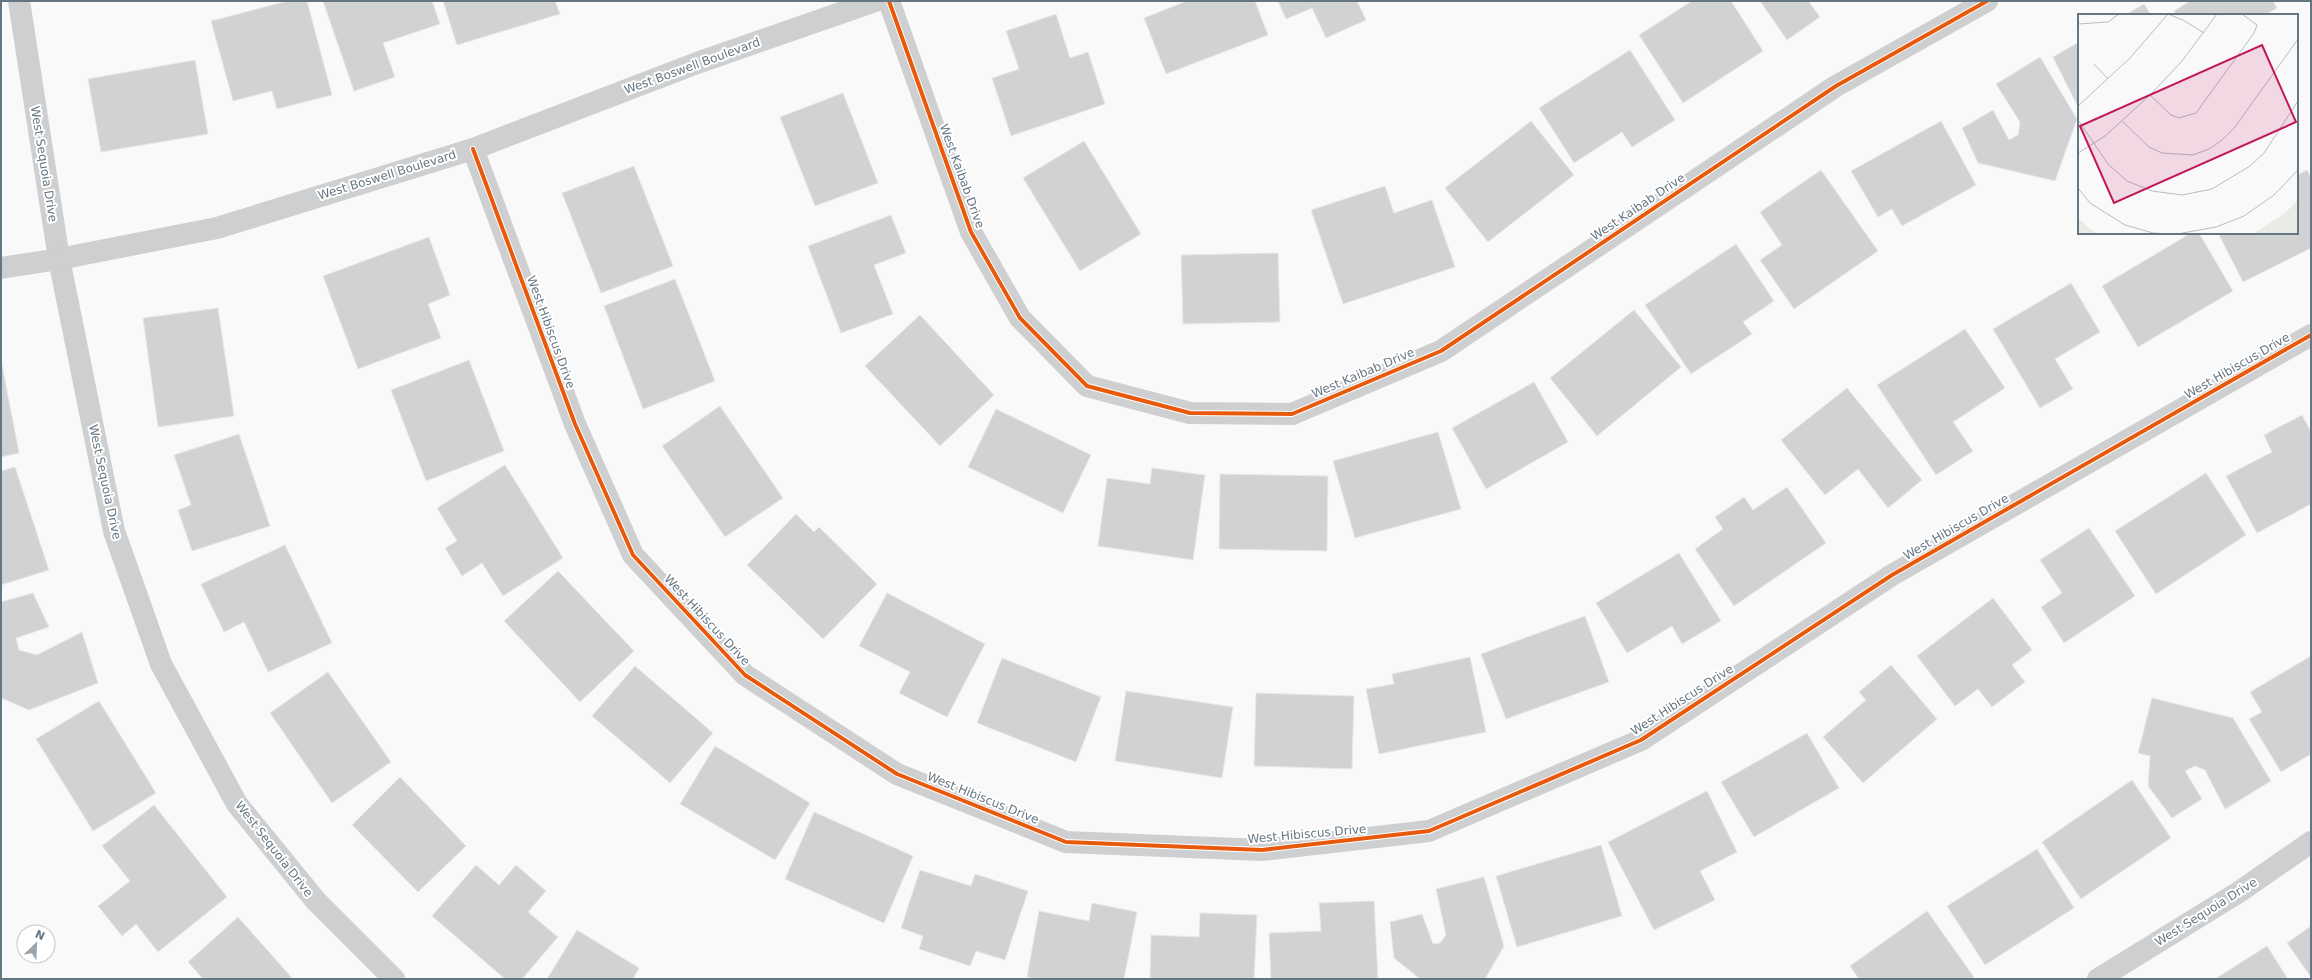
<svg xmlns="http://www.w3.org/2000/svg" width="2312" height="980" viewBox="0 0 2312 980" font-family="'DejaVu Sans',sans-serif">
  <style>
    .building { fill: #d0d2d3; stroke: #e8e8e8 }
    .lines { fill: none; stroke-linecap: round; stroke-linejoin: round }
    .minor { stroke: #cecfd0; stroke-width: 22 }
    .cycleway-casing { stroke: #fff; stroke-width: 6 }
    .cycleway { stroke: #e8590c; stroke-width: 4 }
    .labels { text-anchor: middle; stroke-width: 4; stroke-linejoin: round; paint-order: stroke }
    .street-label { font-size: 12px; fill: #657683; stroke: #fff }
    .inset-road { fill: none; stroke: #b5bdc3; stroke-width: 1 }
    .view { fill: #c2185b; fill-opacity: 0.15; stroke: #c2185b; stroke-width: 2 }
    .inset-edge { fill: none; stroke: #657683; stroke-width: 2 }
  </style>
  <rect width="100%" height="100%" fill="#f9f9f9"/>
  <g class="building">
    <polygon points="288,1 307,1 332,95 277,109 272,91 233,101 211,21"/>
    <polygon points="323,1 432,1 440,24 383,43 395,77 354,91"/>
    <polygon points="443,1 555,1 560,14 457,45"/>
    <polygon points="1187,1 1255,1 1268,35 1166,74 1144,18"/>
    <polygon points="1278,1 1357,1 1366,20 1326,38 1312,8 1286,19"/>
    <polygon points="1692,1 1731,1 1763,51 1683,103 1639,35"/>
    <polygon points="1760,1 1811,1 1809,2 1820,17 1787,40"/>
    <polygon points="2190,1 2273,1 2277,8 2265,15 2176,15 2174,11"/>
    <polygon points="2144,4 2151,15 2125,15"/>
    <polygon points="1056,14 1070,58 1088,52 1105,104 1011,136 992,78 1019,69 1006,31"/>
    <polygon points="2079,42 2079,109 2053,57"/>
    <polygon points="1630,50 1675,120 1632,147 1622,132 1574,163 1539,108"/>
    <polygon points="2040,57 2077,119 2055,181 1978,163 1962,128 1993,110 2009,140 2018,135 2020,122 1996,84"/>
    <polygon points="195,60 208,134 101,152 88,79"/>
    <polygon points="843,93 878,183 815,206 780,117"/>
    <polygon points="1531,121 1574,175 1488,242 1445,188"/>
    <polygon points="1941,121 1976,185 1902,226 1892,209 1878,217 1851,171"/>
    <polygon points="1084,141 1141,234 1080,271 1023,178"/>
    <polygon points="634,166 673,266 601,293 562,193"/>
    <polygon points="1821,170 1878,251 1794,309 1760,260 1782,245 1760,212"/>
    <polygon points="2307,170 2311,177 2311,248 2243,282 2218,233 2297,233 2297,175"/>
    <polygon points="1385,186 1394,213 1432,200 1455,267 1343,304 1311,210"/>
    <polygon points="891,215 906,253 874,265 893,314 841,333 808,246"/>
    <polygon points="2191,233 2199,233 2233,291 2138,347 2102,286"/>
    <polygon points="429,237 450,295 428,304 441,338 358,369 323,276"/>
    <polygon points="1736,244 1774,301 1743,322 1752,334 1691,374 1645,305"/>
    <polygon points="1278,253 1280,322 1183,324 1181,255"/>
    <polygon points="675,279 715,381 643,409 604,306"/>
    <polygon points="2071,283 2100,332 2055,359 2073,389 2040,408 1993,329"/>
    <polygon points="218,308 234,416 158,427 143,318"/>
    <polygon points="1634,310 1681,367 1597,436 1550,378"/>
    <polygon points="920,315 994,395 940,446 865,366"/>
    <polygon points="1965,329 2005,388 1953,422 1973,451 1936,475 1877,385"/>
    <polygon points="1,359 19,453 1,457"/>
    <polygon points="469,360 504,451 426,481 391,390"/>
    <polygon points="1534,382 1568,442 1486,489 1452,428"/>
    <polygon points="1847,388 1922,480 1888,508 1858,469 1825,495 1781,440"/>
    <polygon points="720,406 783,498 725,537 662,446"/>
    <polygon points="996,409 1091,455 1063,513 968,467"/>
    <polygon points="2302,415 2311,432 2311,504 2257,533 2226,476 2272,452 2264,435"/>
    <polygon points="1438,432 1461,509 1355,538 1333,461"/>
    <polygon points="239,434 270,526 192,551 178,510 191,505 174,455"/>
    <polygon points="505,465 563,558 503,596 482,563 462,576 445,548 457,541 437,508"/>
    <polygon points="15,467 49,570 1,585 1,471"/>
    <polygon points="1152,468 1205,475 1193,560 1098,546 1107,478 1150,484"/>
    <polygon points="2206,473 2246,535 2156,594 2115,531"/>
    <polygon points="1220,474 1328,476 1327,551 1219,549"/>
    <polygon points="1787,487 1826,543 1734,606 1695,549 1723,529 1715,517 1744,497 1753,510"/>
    <polygon points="796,514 814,532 819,527 877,584 823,639 747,565"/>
    <polygon points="2089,528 2135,596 2064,643 2041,607 2062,593 2040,560"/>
    <polygon points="285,545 332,643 268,672 244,622 224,632 201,584"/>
    <polygon points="1679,553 1721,621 1682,644 1672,626 1627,653 1596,603"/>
    <polygon points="558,571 634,651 580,702 504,621"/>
    <polygon points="33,593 49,627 16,638 19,650 37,655 82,632 98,683 29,710 1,698 1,602"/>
    <polygon points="887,593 985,644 947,717 899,693 910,672 859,646"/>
    <polygon points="1993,598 2032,650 2012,665 2025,682 1992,707 1978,689 1955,706 1917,656"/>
    <polygon points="1585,616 1609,682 1506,719 1481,654"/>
    <polygon points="2311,656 2311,754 2281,772 2249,719 2262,712 2250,692"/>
    <polygon points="1470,657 1486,732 1379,754 1366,689 1394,684 1392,674"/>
    <polygon points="1002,658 1101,697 1076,762 977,723"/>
    <polygon points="1891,665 1937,719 1863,783 1823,737 1866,700 1859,692"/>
    <polygon points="635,666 713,733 670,783 592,716"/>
    <polygon points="328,672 391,762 332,803 270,713"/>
    <polygon points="1126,691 1233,707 1222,778 1115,761"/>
    <polygon points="1256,693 1354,696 1352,769 1254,766"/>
    <polygon points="2152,698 2233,718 2271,781 2225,809 2205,770 2195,766 2185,771 2202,799 2172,818 2148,786 2150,756 2138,753"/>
    <polygon points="99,701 156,793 93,831 36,739"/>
    <polygon points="1807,733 1839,788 1754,837 1721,782"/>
    <polygon points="715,746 810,803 775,860 680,804"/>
    <polygon points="400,777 466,846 418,892 352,825"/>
    <polygon points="2132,780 2171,838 2081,899 2042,842"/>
    <polygon points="1707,791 1737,852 1700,871 1715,900 1654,930 1608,842"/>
    <polygon points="154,805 227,897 158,952 136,924 122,936 98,906 130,881 102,846"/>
    <polygon points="814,812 913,856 884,923 785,879"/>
    <polygon points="1601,845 1622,916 1517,947 1496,876"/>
    <polygon points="2037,849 2074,908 1985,965 1947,906"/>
    <polygon points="476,865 499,885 516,865 546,891 528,912 558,937 522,979 505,979 432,916"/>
    <polygon points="920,870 971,886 975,874 1028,891 1005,960 976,951 970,966 919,949 923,936 901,928"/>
    <polygon points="1484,877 1504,946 1485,979 1420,979 1394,958 1390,922 1422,914 1433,944 1440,943 1446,935 1436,889"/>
    <polygon points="1374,901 1378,979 1271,979 1269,933 1321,931 1319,903"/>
    <polygon points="1092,903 1137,912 1124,979 1037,979 1027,977 1039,911 1089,921"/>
    <polygon points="1927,911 1974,977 1972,979 1859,979 1850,966"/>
    <polygon points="1200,913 1257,915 1254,979 1150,979 1151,935 1199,937"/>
    <polygon points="238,917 293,979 203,979 188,962"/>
    <polygon points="2311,926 2311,977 2287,943"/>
    <polygon points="577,930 639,968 633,979 547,979"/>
    <polygon points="2267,946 2288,979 2215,979"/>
  </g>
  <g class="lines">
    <g class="minor">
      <polyline points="19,1 59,259 114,531 161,664 237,804 316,901 394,979"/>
      <polyline points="889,1 971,232 1020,318 1087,386 1190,413 1292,414 1441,351 1836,86 1987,1"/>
      <polyline points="473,149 575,424 633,555 745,675 897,774 1066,842 1262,850 1429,831 1641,740 1892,575 2311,335"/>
      <polyline points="1,268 59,259 217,228 473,149 697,63 875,1"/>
      <polyline points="2098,979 2239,892 2311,842"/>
    </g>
    <g class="cycleway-casing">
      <g id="cycleway">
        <polyline points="889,1 971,232 1020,318 1087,386 1190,413 1292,414 1441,351 1836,86 1987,1"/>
        <polyline points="473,149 575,424 633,555 745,675 897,774 1066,842 1262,850 1429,831 1641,740 1892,575 2311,335"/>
      </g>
    </g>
    <use href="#cycleway" class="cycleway"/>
  </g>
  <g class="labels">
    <g class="street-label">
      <text transform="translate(692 66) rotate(-20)" y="4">West Boswell Boulevard</text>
      <text transform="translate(44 164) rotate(81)" y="4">West Sequoia Drive</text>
      <text transform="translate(387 175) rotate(-17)" y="4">West Boswell Boulevard</text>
      <text transform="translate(962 176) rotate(70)" y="4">West Kaibab Drive</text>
      <text transform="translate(1638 207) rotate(-34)" y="4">West Kaibab Drive</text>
      <text transform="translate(551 332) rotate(70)" y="4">West Hibiscus Drive</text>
      <text transform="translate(2237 366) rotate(-30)" y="4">West Hibiscus Drive</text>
      <text transform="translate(1363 373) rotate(-23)" y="4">West Kaibab Drive</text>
      <text transform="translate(105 482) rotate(78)" y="4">West Sequoia Drive</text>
      <text transform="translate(1956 527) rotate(-30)" y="4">West Hibiscus Drive</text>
      <text transform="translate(707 620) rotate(47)" y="4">West Hibiscus Drive</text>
      <text transform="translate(1682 700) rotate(-33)" y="4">West Hibiscus Drive</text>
      <text transform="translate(983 798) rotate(22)" y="4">West Hibiscus Drive</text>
      <text transform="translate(1307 834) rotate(-5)" y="4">West Hibiscus Drive</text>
      <text transform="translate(274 849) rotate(52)" y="4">West Sequoia Drive</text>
      <text transform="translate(2206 912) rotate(-32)" y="4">West Sequoia Drive</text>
    </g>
  </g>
  <g transform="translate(2078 14)">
    <rect width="220" height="220" fill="#f9f9f9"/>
    <path d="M 220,186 L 220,220 L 175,220 L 206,200 ZM 0,204 L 11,214 L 20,220 L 0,220 Z" fill="#e8ebe6"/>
    <path class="inset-road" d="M 0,10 L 30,8 L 41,0M 16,50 L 30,65M 72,81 L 93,101 L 101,104 L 118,99 L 176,19 L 179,11 L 164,0M 0,92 L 52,44 L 90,0 L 105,6 L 126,19M 0,106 L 30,150 L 49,167 L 74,177 L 104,181 L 134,175 L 172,152 L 186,139 L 220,87M 44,107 L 71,133 L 84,139 L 115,141 L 131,135 L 143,127 L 157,113 L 220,25M 0,139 L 27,122 L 72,81 L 104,47 L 139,0M 0,174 L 12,189 L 47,211 L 75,219 L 93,220M 99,220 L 138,213 L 166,202 L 196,181 L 220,156"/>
    <path class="view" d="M 184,31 L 218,108 L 36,189 L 2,112 Z"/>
    <rect width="220" height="220" class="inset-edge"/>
  </g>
  <rect width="2312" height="980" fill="none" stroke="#657683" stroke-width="4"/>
  <g transform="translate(36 944) rotate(24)"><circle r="19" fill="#ffffff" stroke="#c1c8cd"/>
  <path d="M0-3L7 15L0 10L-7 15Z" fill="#99a4ac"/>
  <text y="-6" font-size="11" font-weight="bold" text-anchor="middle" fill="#657683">N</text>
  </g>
</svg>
